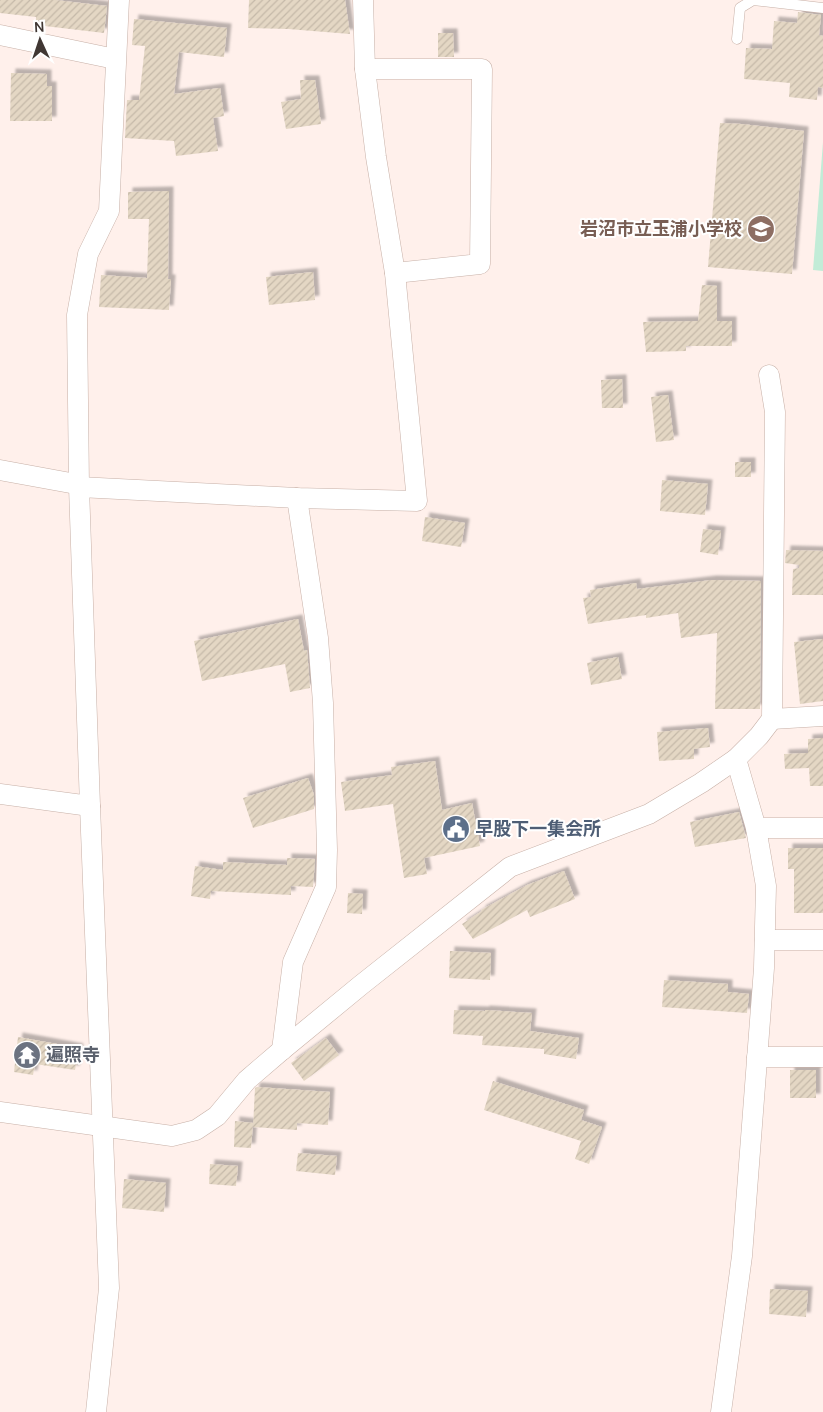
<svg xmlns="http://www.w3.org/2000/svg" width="823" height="1412" viewBox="0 0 823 1412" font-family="Manrope,'Noto Sans JP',sans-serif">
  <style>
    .park { fill: #c2ecd7 }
    .building { fill: url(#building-hatch); filter: url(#shadow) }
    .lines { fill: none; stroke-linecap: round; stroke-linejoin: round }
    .lane-casing { stroke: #c7b0a7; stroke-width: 11 }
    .street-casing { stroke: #c7b0a7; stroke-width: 21 }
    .lane { stroke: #fff; stroke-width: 10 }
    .street { stroke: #fff; stroke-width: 20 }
    .labels { text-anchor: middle; stroke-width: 4; stroke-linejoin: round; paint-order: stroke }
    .education-label { font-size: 18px; font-weight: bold; fill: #785e54; stroke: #fff; text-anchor: end }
    .service-label { font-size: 18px; font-weight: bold; fill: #4e5e75; stroke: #fff; text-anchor: start }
    .worship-label { font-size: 18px; font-weight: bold; fill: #5b616d; stroke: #fff; text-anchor: start }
  </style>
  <defs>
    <pattern id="building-hatch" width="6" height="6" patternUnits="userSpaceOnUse" patternTransform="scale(1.25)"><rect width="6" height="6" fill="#e4d7c4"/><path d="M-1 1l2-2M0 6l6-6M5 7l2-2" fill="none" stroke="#c5b9a9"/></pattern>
    <filter id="shadow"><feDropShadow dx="4.5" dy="-4.5" stdDeviation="1" flood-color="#0004"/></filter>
  </defs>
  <rect width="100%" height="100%" fill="#fff0eb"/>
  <polygon class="park" points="823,142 823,271 813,270"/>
  <g class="building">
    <polygon points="0,0 55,0 107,6 104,33 36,25 36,17 0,13"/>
    <polygon points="249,0 345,0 350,34 288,29 248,28"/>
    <polygon points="798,12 821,15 819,35 823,36 823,88 818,87 817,100 789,97 790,83 744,79 746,48 772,49 774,21 797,23"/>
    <polygon points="134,19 227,28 224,57 179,52 174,94 220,88 224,116 213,118 218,151 176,156 174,141 125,138 127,100 139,100 145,46 132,45"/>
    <polygon points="438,33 453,33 454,57 438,57"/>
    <polygon points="11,73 47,74 47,86 52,86 52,121 10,121"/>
    <polygon points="300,80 315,80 321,124 286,129 281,102 301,99"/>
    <polygon points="720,123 741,124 804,131 792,274 708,267"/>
    <polygon points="169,191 168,279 171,279 169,310 99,307 101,275 147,278 149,219 128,219 128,192"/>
    <polygon points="313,272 315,300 269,305 266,277"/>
    <polygon points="702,285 717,286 717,321 732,321 732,346 686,346 686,351 646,352 643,322 698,321"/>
    <polygon points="622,379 623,408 602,408 601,380"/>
    <polygon points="668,395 674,440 656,442 651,397"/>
    <rect x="735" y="462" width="16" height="15"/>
    <polygon points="662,480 708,484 705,515 660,511"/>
    <polygon points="425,517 465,523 461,547 422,541"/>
    <polygon points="703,529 721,531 718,555 700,552"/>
    <polygon points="786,550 823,551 823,595 792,595 793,569 799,568 799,565 785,563"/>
    <polygon points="712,580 761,581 760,709 715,709 717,633 681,638 678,613 646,618 646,615 588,624 583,598 591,597 590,590 636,583 637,589"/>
    <polygon points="298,619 304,651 307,650 310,688 290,692 285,664 202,681 194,641"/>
    <polygon points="823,639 823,701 800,704 794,642"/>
    <polygon points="618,657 622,679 591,685 587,663"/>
    <polygon points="708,728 710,747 694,749 694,759 659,761 657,732"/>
    <polygon points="823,738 823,786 810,786 809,768 785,769 784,754 808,753 808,739"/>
    <polygon points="435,761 442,810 472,803 480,846 424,858 427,874 404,878 393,804 345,811 341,782 392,775 391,767"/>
    <polygon points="308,778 314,795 314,809 253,828 243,798"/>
    <polygon points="739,812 746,838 695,847 690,822"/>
    <polygon points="788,848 823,848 823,913 794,913 794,869 788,869"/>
    <polygon points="287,858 315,859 313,887 291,886 291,895 211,891 210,899 191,896 195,866 223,870 223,862 287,865"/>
    <polygon points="564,871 575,899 530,917 527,910 473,939 462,924 482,911 481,910 527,885"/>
    <polygon points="348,893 363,894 362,914 347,913"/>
    <polygon points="450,951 491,953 490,980 449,978"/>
    <polygon points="664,980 728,984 728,992 749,994 747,1013 662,1007"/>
    <polygon points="454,1010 485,1011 485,1010 532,1013 530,1031 579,1038 576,1059 544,1054 544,1049 482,1045 483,1036 453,1034"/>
    <polygon points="18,1037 79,1048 75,1070 35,1064 33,1075 14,1072"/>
    <polygon points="326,1038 339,1055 304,1081 291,1063"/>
    <rect x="790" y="1070" width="26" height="28"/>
    <polygon points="493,1081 584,1110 581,1120 602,1127 589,1164 575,1159 581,1141 484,1110"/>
    <polygon points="257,1087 330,1092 328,1125 297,1123 297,1130 253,1127 255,1088"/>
    <polygon points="235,1121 253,1123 251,1148 234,1147"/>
    <polygon points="298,1153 337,1156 335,1175 296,1171"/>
    <polygon points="210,1164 238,1166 236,1186 209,1184"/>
    <polygon points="124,1179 166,1183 164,1212 122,1208"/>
    <polygon points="770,1289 808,1291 806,1317 769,1314"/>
  </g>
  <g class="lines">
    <g class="lane-casing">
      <polyline id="lane" points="737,39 740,8 753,0 823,8"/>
    </g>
    <g class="street-casing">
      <g id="street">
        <polyline points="0,35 115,59"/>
        <polyline points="365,69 482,69 480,264 395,273"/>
        <polyline points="0,470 76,484 79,487 297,498 417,501 395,273 376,157 365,69 363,0"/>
        <polyline points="772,719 823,716"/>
        <polyline points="0,794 90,806"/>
        <polyline points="756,828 823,828"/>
        <polyline points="765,940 823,940"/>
        <polyline points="282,1050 293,962 326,887 327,850 323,703 318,638 297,498"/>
        <polyline points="757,1057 823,1057"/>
        <polyline points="0,1112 172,1136 196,1130 217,1116 247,1080 282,1050 361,985 510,867 649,814 701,783 736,759 759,736 772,719 775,412 769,375"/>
        <polyline points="96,1412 109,1288 90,806 79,487 77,315 88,254 109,211 119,0"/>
        <polyline points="721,1412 742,1256 764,968 766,886 756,828 736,759"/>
      </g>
    </g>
    <use href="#lane" class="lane"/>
    <use href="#street" class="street"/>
  </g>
  <defs>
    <g id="school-disc" transform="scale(1.4375)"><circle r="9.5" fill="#8d6e63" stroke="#fff"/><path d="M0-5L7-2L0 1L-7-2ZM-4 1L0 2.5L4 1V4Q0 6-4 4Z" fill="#fff"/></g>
    <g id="civic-disc" transform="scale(1.4375)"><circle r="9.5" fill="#5c6f8a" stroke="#fff"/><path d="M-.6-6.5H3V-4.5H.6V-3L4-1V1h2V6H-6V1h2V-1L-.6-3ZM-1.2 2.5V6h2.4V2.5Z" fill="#fff"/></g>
    <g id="temple-disc" transform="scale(1.4375)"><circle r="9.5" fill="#6b7280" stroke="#fff"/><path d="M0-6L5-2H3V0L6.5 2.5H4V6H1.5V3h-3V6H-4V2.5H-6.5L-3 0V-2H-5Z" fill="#fff"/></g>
  </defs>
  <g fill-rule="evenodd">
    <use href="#school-disc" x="761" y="229"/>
    <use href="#civic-disc" x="456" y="829"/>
    <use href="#temple-disc" x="27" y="1055"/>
  </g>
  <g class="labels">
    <g class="education-label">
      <text x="742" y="235">岩沼市立玉浦小学校</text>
    </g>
    <g class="service-label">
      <text x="475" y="835">早股下一集会所</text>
    </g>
    <g class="worship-label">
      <text x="46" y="1061">遍照寺</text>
    </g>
  </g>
  <g transform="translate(40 40) rotate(357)" stroke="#ffffff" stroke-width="4" paint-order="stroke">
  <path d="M0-4L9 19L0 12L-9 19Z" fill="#403733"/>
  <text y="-8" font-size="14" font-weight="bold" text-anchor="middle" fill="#403733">N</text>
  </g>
</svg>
